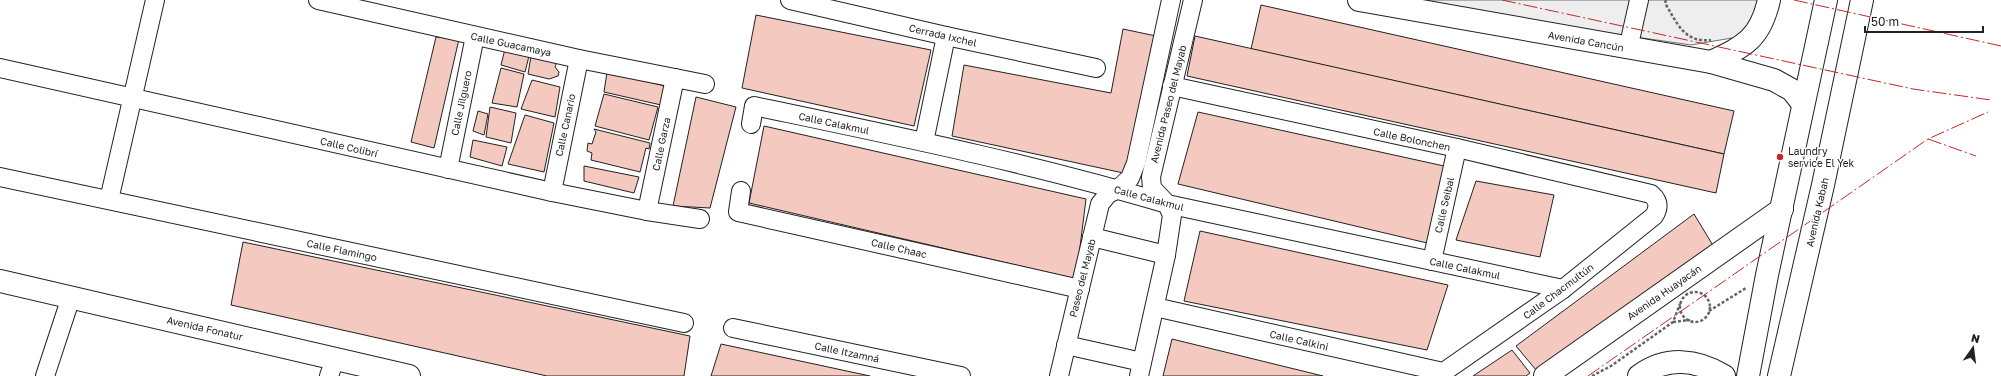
<svg xmlns="http://www.w3.org/2000/svg" width="2001" height="376" viewBox="0 0 2001 376" font-family="'Golos Text',sans-serif">
  <style>
    .green { fill: #eee; stroke: #6f6f6f }
    .building { fill: #f3c9c0; stroke: #222 }
    .lines { fill: none; stroke-linecap: round; stroke-linejoin: round }
    .minor-casing { stroke: #222; stroke-width: 20 }
    .major-casing { stroke: #222; stroke-width: 24 }
    .path { stroke: #646464; stroke-width: 2.5; stroke-dasharray: 3 2; stroke-linecap: butt }
    .minor { stroke: #fff; stroke-width: 18 }
    .major { stroke: #fff; stroke-width: 22 }
    .power { stroke: #c62828; stroke-width: 1; stroke-dasharray: 14 3 2 3; stroke-linecap: butt }
    .poi-dot { fill: #c62828; stroke: #fff; stroke-width: 1.5 }
    .labels { text-anchor: middle; stroke-width: 3; stroke-linejoin: round; paint-order: stroke }
    .street-label { font-size: 10px; fill: #222; stroke: #fff }
    .poi-label { font-size: 10px; fill: #222; stroke: #fff; text-anchor: start }
  </style>
  <rect width="100%" height="100%" fill="#fff"/>
  <polygon class="green" points="1381,0 1766,0 1755,34 1691,45"/>
  <g class="building">
    <polygon points="1261,5 1734,111 1724,154 1251,49"/>
    <polygon points="756,15 931,50 914,126 742,88"/>
    <polygon points="1123,29 1156,36 1128,174 952,136 964,65 1111,93"/>
    <polygon points="1195,36 1724,154 1716,193 1187,76"/>
    <polygon points="436,37 459,39 434,148 411,142"/>
    <polygon points="505,49 529,56 525,72 501,65"/>
    <polygon points="531,56 557,62 555,67 559,72 558,76 549,79 528,74"/>
    <polygon points="501,68 524,74 517,107 492,103"/>
    <polygon points="607,72 665,86 661,105 604,92"/>
    <polygon points="532,80 560,87 555,117 521,109"/>
    <polygon points="604,94 658,107 649,140 595,126"/>
    <polygon points="696,97 736,107 710,208 673,206"/>
    <polygon points="490,107 516,113 511,143 486,137"/>
    <polygon points="478,111 488,114 484,135 473,131"/>
    <polygon points="1198,112 1444,166 1427,243 1178,184"/>
    <polygon points="525,115 554,123 544,172 508,164"/>
    <polygon points="764,126 1086,199 1076,279 749,203"/>
    <polygon points="594,129 650,143 649,149 646,148 640,172 591,160 592,153 587,151 588,143 592,144 596,132"/>
    <polygon points="473,140 507,147 502,166 470,157"/>
    <polygon points="584,166 639,177 634,193 584,181"/>
    <polygon points="1476,181 1554,195 1540,257 1456,240"/>
    <polygon points="1694,214 1714,247 1536,370 1516,346"/>
    <polygon points="1200,231 1448,285 1427,350 1184,301"/>
    <polygon points="243,242 690,336 684,376 547,376 231,305"/>
    <polygon points="1172,339 1323,376 1163,376"/>
    <polygon points="721,344 870,376 711,376"/>
    <polygon points="1512,350 1530,373 1526,376 1473,376"/>
  </g>
  <g class="lines">
    <g class="minor-casing">
      <g id="minor">
        <polyline points="318,0 579,59 705,84"/>
        <polyline points="790,0 946,36 1096,68"/>
        <polyline points="1628,49 1639,0"/>
        <polyline points="0,68 552,192 647,211 700,219"/>
        <path d="M 1172,86 L 1457,148 L 1651,194 C 1659,201 1659,208 1654,216 L 1563,289 L 1438,376"/>
        <path d="M 751,124 L 754,106 C 892,135 1031,163 1167,204 L 1563,289"/>
        <polyline points="924,142 946,36"/>
        <polyline points="448,169 475,36"/>
        <polyline points="0,177 684,323"/>
        <polyline points="741,191 738,212 1080,289"/>
        <polyline points="552,192 579,59"/>
        <polyline points="109,200 155,0"/>
        <polyline points="647,211 675,78"/>
        <polyline points="1092,237 1166,255"/>
        <polyline points="1432,261 1457,148"/>
        <polyline points="1155,307 1443,372"/>
        <polyline points="733,328 961,376"/>
        <polyline points="1066,345 1142,362"/>
        <polyline points="45,376 71,297"/>
        <polyline points="329,376 335,359"/>
        <polyline points="1059,376 1100,204 1108,194 1118,189 1130,178 1136,163 1171,0"/>
        <polyline points="1139,376 1166,255 1172,215 1167,204 1152,188 1151,177 1193,0"/>
      </g>
    </g>
    <g class="major-casing">
      <g id="major">
        <polyline points="1359,0 1711,62 1774,80 1792,90 1803,104"/>
        <path d="M 1711,62 C 1745,46 1760,39 1769,0"/>
        <polyline points="0,281 409,376"/>
        <polyline points="1545,376 1782,209"/>
        <path d="M 1639,376 C 1666,356 1697,359 1724,376"/>
        <polyline points="1748,376 1767,275 1826,0"/>
        <polyline points="1779,376 1823,185 1862,0"/>
      </g>
    </g>
    <g class="path">
      <path d="M 1666,0 L 1665,3 C 1677,23 1684,43 1711,40"/>
      <circle cx="1695" cy="307" r="15"/>
      <polyline points="1709,311 1746,288"/>
      <polyline points="1673,322 1690,320"/>
      <polyline points="1592,376 1611,366 1673,322 1680,304"/>
    </g>
    <use href="#minor" class="minor"/>
    <use href="#major" class="major"/>
    <g class="power">
      <polyline points="1502,0 1913,89 1991,100"/>
      <polyline points="1794,0 2001,46"/>
      <polyline points="1928,139 1976,156"/>
      <polyline points="1588,376 1928,139 1988,112"/>
    </g>
  </g>
  <circle class="poi-dot" cx="1780" cy="157" r="4"/>
  <g class="labels">
    <g class="street-label">
      <text transform="translate(943 35) rotate(13)" y="4">Cerrada Ixchel</text>
      <text transform="translate(1586 41) rotate(10)" y="4">Avenida Cancún</text>
      <text transform="translate(511 44) rotate(12)" y="4">Calle Guacamaya</text>
      <text transform="translate(461 103) rotate(-78)" y="4">Calle Jilguero</text>
      <text transform="translate(1168 104) rotate(-76)" y="4">Avenida Paseo del Mayab</text>
      <text transform="translate(834 123) rotate(12)" y="4">Calle Calakmul</text>
      <text transform="translate(565 125) rotate(-78)" y="4">Calle Canario</text>
      <text transform="translate(1412 139) rotate(12)" y="4">Calle Bolonchen</text>
      <text transform="translate(661 144) rotate(-78)" y="4">Calle Garza</text>
      <text transform="translate(349 147) rotate(13)" y="4">Calle Colibrí</text>
      <text transform="translate(1149 198) rotate(15)" y="4">Calle Calakmul</text>
      <text transform="translate(1444 205) rotate(-77)" y="4">Calle Seibal</text>
      <text transform="translate(1817 212) rotate(-77)" y="4">Avenida Kabah</text>
      <text transform="translate(899 248) rotate(13)" y="4">Calle Chaac</text>
      <text transform="translate(342 250) rotate(12)" y="4">Calle Flamingo</text>
      <text transform="translate(1465 268) rotate(12)" y="4">Calle Calakmul</text>
      <text transform="translate(1082 278) rotate(-76)" y="4">Paseo del Mayab</text>
      <text transform="translate(1558 291) rotate(-37)" y="4">Calle Chacmultún</text>
      <text transform="translate(1664 292) rotate(-35)" y="4">Avenida Huayacán</text>
      <text transform="translate(205 328) rotate(13)" y="4">Avenida Fonatur</text>
      <text transform="translate(1299 340) rotate(13)" y="4">Calle Calkini</text>
      <text transform="translate(847 352) rotate(12)" y="4">Calle Itzamná</text>
    </g>
    <g class="poi-label">
      <text x="1788" y="155">Laundry<tspan x="1788" dy="12">service El Yek</tspan></text>
    </g>
  </g>
  <g transform="translate(1973 348) rotate(14)" stroke="#ffffff" stroke-width="3" paint-order="stroke">
  <path d="M0-3L7 15L0 10L-7 15Z" fill="#222222"/>
  <text y="-6" font-size="11" font-weight="bold" text-anchor="middle" fill="#222222">N</text>
  </g>
  <path d="M1865 26v6h118v-6" fill="none" stroke="#222222" stroke-width="2"/>
  <text x="1871" y="26" font-size="12" fill="#222222" stroke="#ffffff" stroke-width="3" paint-order="stroke">50 m</text>
</svg>
